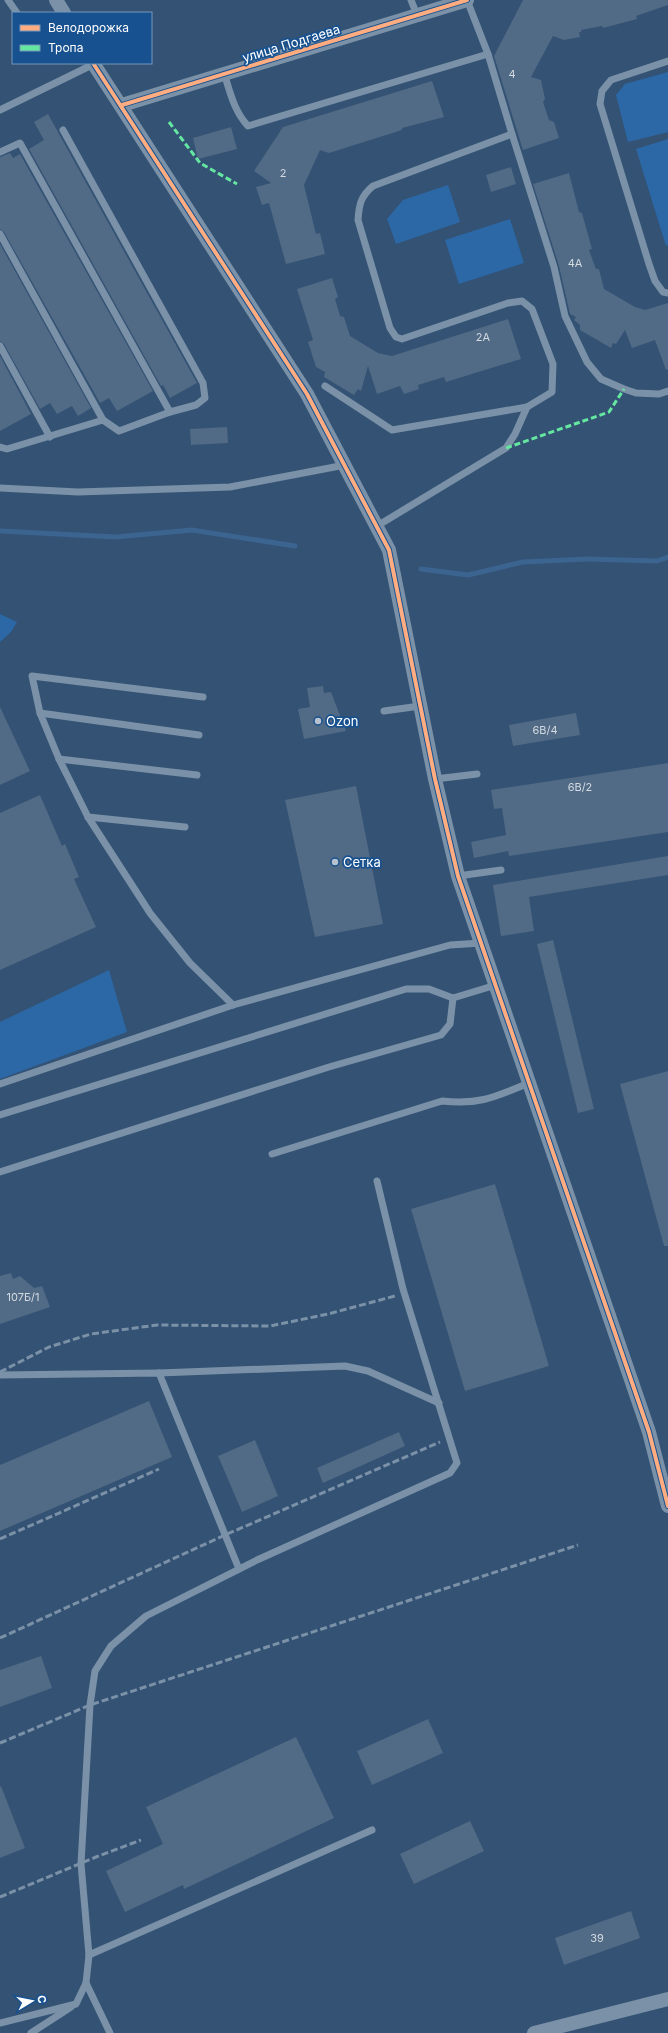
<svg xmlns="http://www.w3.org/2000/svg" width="668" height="2033" viewBox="0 0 668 2033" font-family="Inter,sans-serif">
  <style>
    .green { fill: #2c68a5 }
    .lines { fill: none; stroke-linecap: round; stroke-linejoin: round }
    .stream { stroke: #3c6490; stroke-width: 5 }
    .building { fill: #516a85 }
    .lane { stroke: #7a91a7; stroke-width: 7 }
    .street { stroke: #7a91a7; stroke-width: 14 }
    .rail { stroke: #7b91a7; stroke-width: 3; stroke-dasharray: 7 3; stroke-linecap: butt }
    .quiet { stroke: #66e7a1; stroke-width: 3; stroke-dasharray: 6 3; stroke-linecap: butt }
    .cycleway-casing { stroke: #18518f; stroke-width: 6 }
    .cycleway { stroke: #ffac80; stroke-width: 4 }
    .poi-dot { fill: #b8c2ce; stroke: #18518f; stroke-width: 1.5 }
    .labels { text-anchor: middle; stroke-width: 3.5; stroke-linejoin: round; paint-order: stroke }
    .number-label { font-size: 11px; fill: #d4dae0 }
    .street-label { font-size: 13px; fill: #fff; stroke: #18518f }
    .poi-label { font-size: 13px; fill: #fff; stroke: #18518f; text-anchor: start }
  </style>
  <rect width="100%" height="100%" fill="#335274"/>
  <g class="green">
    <polygon points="668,72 668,132 628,142 616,95 625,84"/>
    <polygon points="668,139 668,245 666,246 636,149"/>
    <polygon points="448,185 460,222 396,244 387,219 403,200"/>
    <polygon points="510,219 524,263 459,284 445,240"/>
    <polygon points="0,614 17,622 11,632 0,642"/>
    <polygon points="109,970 127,1032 0,1079 0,1022"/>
  </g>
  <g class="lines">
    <g class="stream">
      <polyline points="0,531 116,537 192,530 295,546"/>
      <polyline points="421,569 468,575 523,562 587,559 657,561 668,557"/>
    </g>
  </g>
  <g class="building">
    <polygon points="523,0 668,0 668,5 636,16 637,19 603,28 602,26 581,30 581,32 579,32 580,37 564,40 553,36 531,77 541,80 545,99 543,102 549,120 554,122 559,138 523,150 494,56"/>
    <polygon points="432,81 444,117 402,128 402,130 329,153 320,150 304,185 316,234 320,233 325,254 286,264 269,203 262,205 256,187 271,183 254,171 283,127"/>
    <polygon points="48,114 197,383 170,398 163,385 161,386 29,149 44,140 34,122"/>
    <polygon points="231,127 237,149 198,159 193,138"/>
    <polygon points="10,153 13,158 20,154 153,391 117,411 109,398 100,403 4,232 0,229 0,157"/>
    <polygon points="511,167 516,184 491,192 486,175"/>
    <polygon points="569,173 579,212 582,213 592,249 589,250 596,269 599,269 604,289 635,307 645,310 668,303 668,369 666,370 655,340 632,348 625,330 616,344 613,343 611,348 580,330 580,325 574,320 576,317 570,314 559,266 533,184"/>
    <polygon points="0,244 91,408 78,416 72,406 57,414 50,403 40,409 4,344 0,341"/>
    <polygon points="332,278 338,297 335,299 340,316 344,317 350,336 378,353 392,356 508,319 521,359 446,382 444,377 418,385 419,389 404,394 400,386 377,394 368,366 361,391 358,389 354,395 324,377 325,372 316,367 308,342 313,340 297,289"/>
    <polygon points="0,356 31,414 0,431"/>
    <polygon points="227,427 228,443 191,445 190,429"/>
    <polygon points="323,686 324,693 331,692 346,731 304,739 298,709 310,707 307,688"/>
    <polygon points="0,707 30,771 0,785"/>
    <polygon points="576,713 580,735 513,746 509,725"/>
    <polygon points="668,763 668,832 509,856 508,851 474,858 471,842 506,835 502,808 494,809 491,790"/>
    <polygon points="356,786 383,924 315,937 285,800"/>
    <polygon points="40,795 62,846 65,844 79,877 74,879 96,927 0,970 0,813"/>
    <polygon points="668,856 668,875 529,897 534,931 501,936 493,885"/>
    <polygon points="553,940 594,1109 578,1113 537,944"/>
    <polygon points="668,1071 668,1246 664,1246 620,1084"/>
    <polygon points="495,1184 549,1366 465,1391 411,1209"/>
    <polygon points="11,1273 13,1279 20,1276 34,1288 42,1286 50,1307 0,1324 0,1276"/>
    <polygon points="149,1401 172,1457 0,1531 0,1465"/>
    <polygon points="399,1432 405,1446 323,1483 317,1468"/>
    <polygon points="255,1440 278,1496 242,1512 218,1456"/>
    <polygon points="41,1656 52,1688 0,1707 0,1670"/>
    <polygon points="428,1719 443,1753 372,1785 357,1751"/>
    <polygon points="296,1737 334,1818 184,1889 183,1885 125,1912 106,1871 163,1844 146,1807"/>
    <polygon points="1,1786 25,1848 0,1858 0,1787"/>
    <polygon points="470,1821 484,1851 414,1884 400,1854"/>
    <polygon points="631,1911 640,1938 564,1965 555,1938"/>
  </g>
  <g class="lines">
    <g class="lane">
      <polyline points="8,0 17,13"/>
      <polyline points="411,0 417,15"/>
      <polyline points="668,61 611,80 602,91 600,104 649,264 655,281 663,292 668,293"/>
      <path d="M 224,73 C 230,92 234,111 248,126 L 488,54"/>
      <polyline points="0,110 94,64"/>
      <polyline points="512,134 554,267 565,316 587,362 601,379 624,389 636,393 659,394 668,391"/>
      <polyline points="0,152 20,143 170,412"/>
      <polyline points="0,234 103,420"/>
      <polyline points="0,346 50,437"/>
      <polyline points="325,386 392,430 527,407"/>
      <polyline points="0,447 7,449 103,420 119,431 170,412 196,405 205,398 203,383 63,130"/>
      <polyline points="0,488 78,492 230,487 345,465"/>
      <path d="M 377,526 L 506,448 L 515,434 L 527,407 L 552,392 L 553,364 L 532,309 L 522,301 L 508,303 L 402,339 L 396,337 L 390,328 L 358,220 C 359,204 361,196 373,186 L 512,134 L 488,54 L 467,0"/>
      <polyline points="203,697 32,676 40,713 59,759 88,817 150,913 190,963 233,1005"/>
      <polyline points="384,711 420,706"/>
      <polyline points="40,713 199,735"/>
      <polyline points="59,759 197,775"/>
      <polyline points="435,779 477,774"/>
      <polyline points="88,817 185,827"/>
      <polyline points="458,876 501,870"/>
      <polyline points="0,1084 233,1005 450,945 481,943"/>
      <polyline points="0,1115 406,989 429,989 453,998"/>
      <path d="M 272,1154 L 442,1101 C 480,1105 495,1097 529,1083"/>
      <polyline points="0,1172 329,1067 441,1035 450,1024 453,998 496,985"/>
      <polyline points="159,1373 345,1366 368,1371 439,1403"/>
      <polyline points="0,1375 159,1373 239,1569"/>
      <polyline points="89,1955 372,1830"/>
      <polyline points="86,1983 110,2033"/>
      <polyline points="0,2023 76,2004 86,1983 89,1955 81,1864 90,1705 95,1671 111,1646 146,1616 257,1560 450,1473 457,1463 403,1289 377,1181"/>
      <polyline points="31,2033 71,2007"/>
    </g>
    <g class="street">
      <polyline points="56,0 64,13"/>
      <polyline points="93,63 307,394 389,550 435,779 458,876 649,1432 668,1506"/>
      <polyline points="122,105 467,0"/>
      <polyline points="534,2033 668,1999"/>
    </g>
    <g class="rail">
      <polyline points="0,1372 49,1347 91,1334 157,1325 270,1326 328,1314 395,1296"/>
      <polyline points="0,1539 159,1469"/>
      <polyline points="0,1638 225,1535 440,1442"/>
      <polyline points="0,1743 90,1705 578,1545"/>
      <polyline points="0,1897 96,1857 141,1840"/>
    </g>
    <g class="quiet">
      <polyline points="169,122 200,163 237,184"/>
      <polyline points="506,448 609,412 624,389"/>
    </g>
    <g class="cycleway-casing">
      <g id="cycleway">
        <polyline points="93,63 307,394 389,550 435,779 458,876 649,1432 668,1506"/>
        <polyline points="122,105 467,0"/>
      </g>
    </g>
    <use href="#cycleway" class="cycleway"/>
  </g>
  <g class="poi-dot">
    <circle cx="318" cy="721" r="4"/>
    <circle cx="335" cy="862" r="4"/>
  </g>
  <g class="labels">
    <g class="number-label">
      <text x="512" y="78">4</text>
      <text x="283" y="177">2</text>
      <text x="575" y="267">4А</text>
      <text x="483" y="341">2А</text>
      <text x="545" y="734">6В/4</text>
      <text x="580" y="791">6В/2</text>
      <text x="23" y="1301">107Б/1</text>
      <text x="597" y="1942">39</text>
    </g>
    <g class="street-label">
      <text transform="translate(291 43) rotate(-17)" y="5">улица Подгаева</text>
    </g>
    <g class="poi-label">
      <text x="326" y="726">Ozon</text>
      <text x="343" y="867">Сетка</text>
    </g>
  </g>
  <rect x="12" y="12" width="140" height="52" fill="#18518f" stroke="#7497bc"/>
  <rect x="20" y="25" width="20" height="6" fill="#ffac80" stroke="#7497bc"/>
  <text x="48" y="32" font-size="12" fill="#ffffff">Велодорожка</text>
  <rect x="20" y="45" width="20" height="6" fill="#66e7a1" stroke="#7497bc"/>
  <text x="48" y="52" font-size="12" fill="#ffffff">Тропа</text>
  <g transform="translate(32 2001) rotate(80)" stroke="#18518f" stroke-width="3" paint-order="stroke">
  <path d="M0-3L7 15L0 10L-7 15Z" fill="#ffffff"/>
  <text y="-6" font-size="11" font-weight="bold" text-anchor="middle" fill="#ffffff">С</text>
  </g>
</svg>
